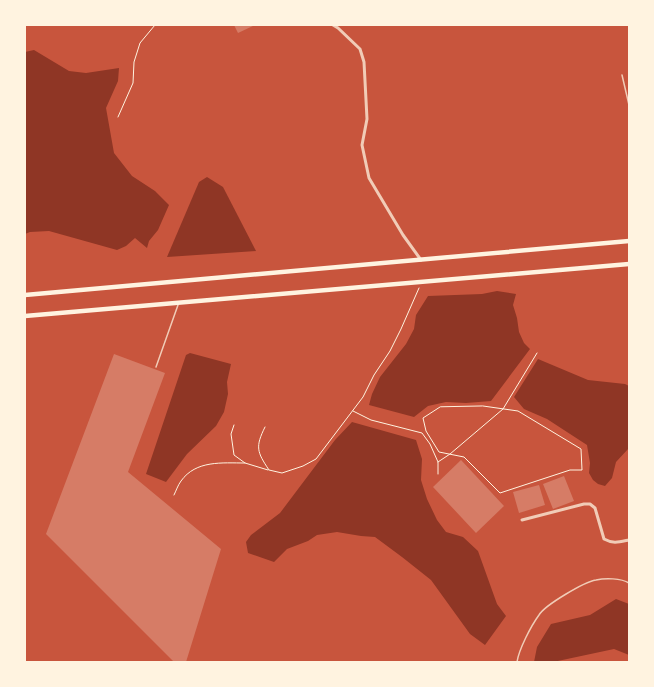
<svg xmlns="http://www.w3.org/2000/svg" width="654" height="687" viewBox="0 0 654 687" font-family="Rubik,sans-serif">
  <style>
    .water { fill: #8f3625 }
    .building { fill: #d67c66 }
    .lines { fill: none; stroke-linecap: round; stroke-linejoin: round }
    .path { stroke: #fff3e0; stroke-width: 1 }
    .service { stroke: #f1ccb7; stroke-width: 1.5 }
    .minor { stroke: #f1ccb7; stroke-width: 3 }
    .secondary { stroke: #fff3e0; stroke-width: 4.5 }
  </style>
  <rect width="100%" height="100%" fill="#c8553d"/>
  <g class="water">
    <polygon points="34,50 69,71 86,73 119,68 118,81 106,108 114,153 132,176 155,191 169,205 158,230 149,241 147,248 135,238 126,246 117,250 49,231 30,232 25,234 25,52"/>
    <polygon points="207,177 223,187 256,251 167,257 199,182"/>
    <polygon points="497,291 516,294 513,305 517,318 519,332 524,343 530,349 491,401 466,403 446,402 428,406 414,417 369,405 372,394 380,377 406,344 414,329 416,315 428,296 482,294"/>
    <polygon points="190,353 231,364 227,382 228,394 224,412 216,426 187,454 166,482 146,474 186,355"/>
    <polygon points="538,359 588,380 625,384 629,386 629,448 616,462 612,478 605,486 598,484 593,480 589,473 590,463 587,445 547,419 524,409 514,397"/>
    <polygon points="352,422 416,440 422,459 421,480 427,499 437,520 446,532 463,537 478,551 497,604 506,616 485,645 470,634 431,580 402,557 375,537 361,536 337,532 317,535 308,541 287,549 274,562 248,553 246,542 251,535 280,513 335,440"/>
    <polygon points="616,599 629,604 629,655 614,649 553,662 534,662 537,647 551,624 590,615"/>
  </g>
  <g class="building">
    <polygon points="234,25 255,25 238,33"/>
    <polygon points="114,354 165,373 128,472 221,549 186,662 174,662 46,534"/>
    <polygon points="461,460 504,506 476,533 433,487"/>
    <polygon points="564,476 574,501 553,509 543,484"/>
    <polygon points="539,485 545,505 519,513 513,492"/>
  </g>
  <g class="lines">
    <g class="path">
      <polyline points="118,117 133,83 134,62 140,43 155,25"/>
      <polygon points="483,406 518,411 581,449 582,470 570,470 500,493 464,457 439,452 426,431 423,418 440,407"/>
      <polyline points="353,411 371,420 422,433 430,444 438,462 438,474"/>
      <polyline points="234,425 231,434 234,455 245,463 268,470"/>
      <path d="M 265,427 C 255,447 257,452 269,470 L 282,473 L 303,466 L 316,459 L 363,397 L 374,375 L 390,351 L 401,329 L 419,288"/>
      <polyline points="438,462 450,454 503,409 537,353"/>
      <path d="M 174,495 C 176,491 178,485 181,481 C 196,460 222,463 245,463"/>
    </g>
    <g class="service">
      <polyline points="622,75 629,105"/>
      <polyline points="156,367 178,305"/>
      <path d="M 517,662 C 519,649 531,626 539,615 C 545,605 584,582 596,580 C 605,578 621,578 629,583"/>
    </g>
    <g class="minor">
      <polyline points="333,25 338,28 360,49 364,62 367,119 362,145 369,178 403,235 421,260"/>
      <path d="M 522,520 L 584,504 L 590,504 L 595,508 L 604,539 C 613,544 619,542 629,540"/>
    </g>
    <g class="secondary">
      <polyline points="25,295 629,241"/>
      <polyline points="25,316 629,264"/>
    </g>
  </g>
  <rect width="654" height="687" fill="none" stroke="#fff3e0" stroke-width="52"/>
</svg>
